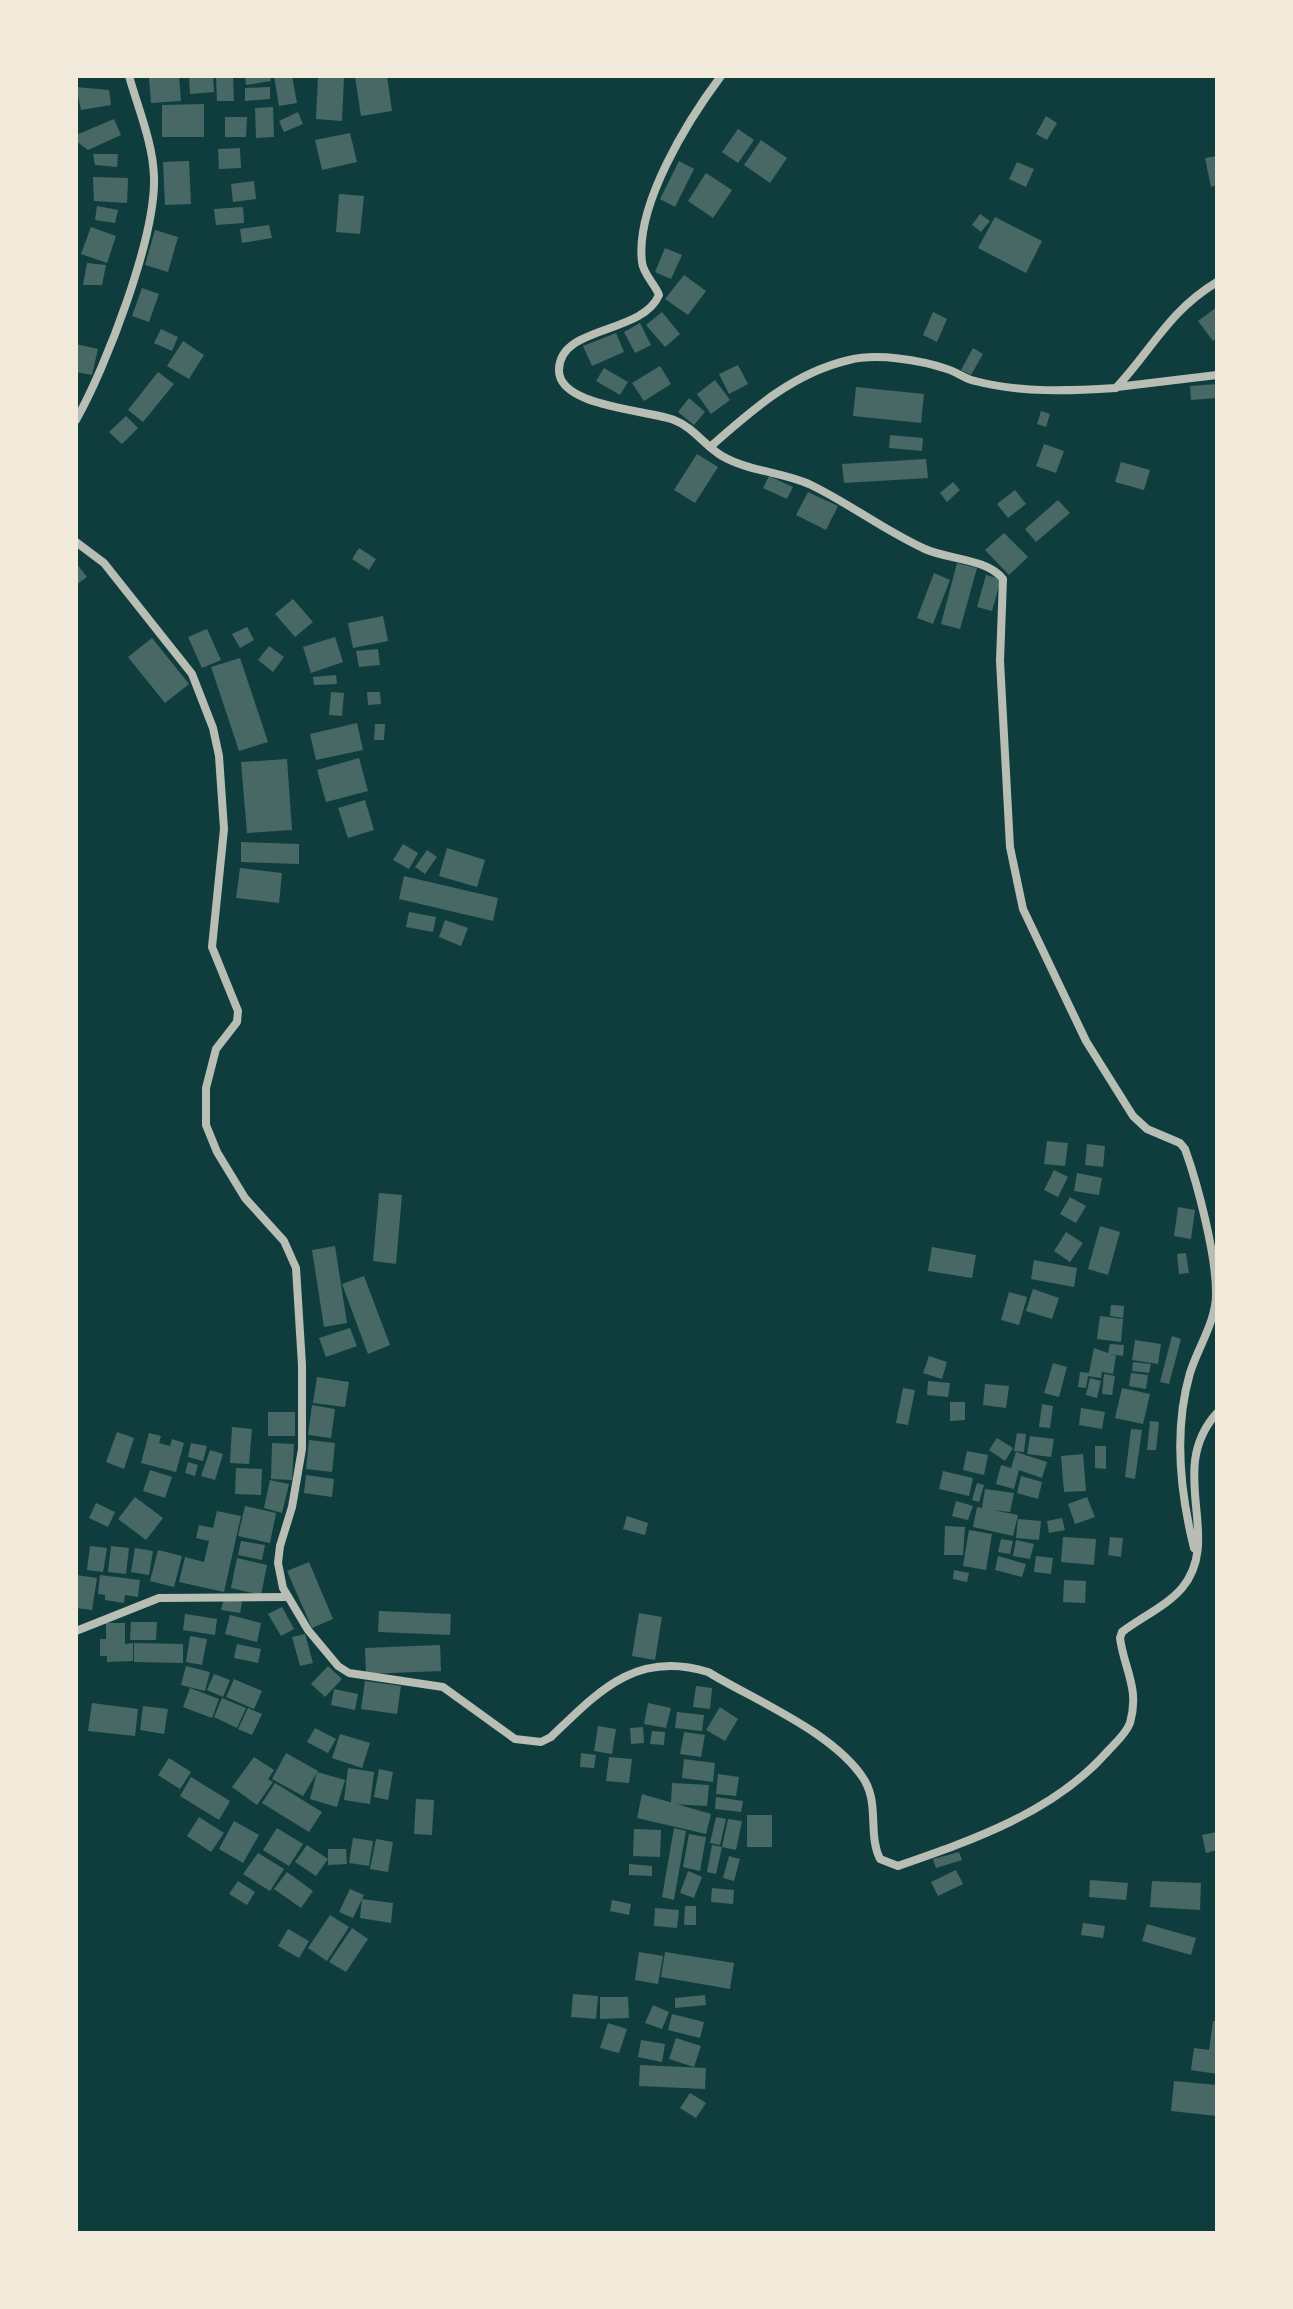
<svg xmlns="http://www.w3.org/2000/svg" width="1293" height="2309" viewBox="0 0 1293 2309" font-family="Cabin,sans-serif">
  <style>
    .building { fill: #486865 }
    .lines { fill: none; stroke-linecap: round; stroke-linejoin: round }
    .minor { stroke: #b8beb3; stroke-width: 8 }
  </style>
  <rect width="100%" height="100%" fill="#0f3d3e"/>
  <g class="building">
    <polygon points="179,76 181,101 151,103 149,78"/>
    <polygon points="189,76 213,76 214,92 190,94"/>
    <polygon points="216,76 233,76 234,101 217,101"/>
    <polygon points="245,76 270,76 271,81 246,85"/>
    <polygon points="274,76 292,76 297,103 279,106"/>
    <polygon points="318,76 344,76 342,121 316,119"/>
    <polygon points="355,76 387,76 392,111 361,116"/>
    <polygon points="76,87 109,90 111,105 81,110"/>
    <polygon points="270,87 270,99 245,101 245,88"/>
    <polygon points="204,104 204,137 162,137 162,105"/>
    <polygon points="273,107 274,137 256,138 255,108"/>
    <polygon points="298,112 303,124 284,132 279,121"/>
    <polygon points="1046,116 1057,123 1047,140 1036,134"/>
    <polygon points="225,117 247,117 246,137 225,137"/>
    <polygon points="114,119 121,135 88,150 76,141 76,135"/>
    <polygon points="738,129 754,140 738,163 722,152"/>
    <polygon points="350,133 357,162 322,170 315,140"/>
    <polygon points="761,140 787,158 770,183 744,165"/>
    <polygon points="240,148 241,168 219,169 218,149"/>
    <polygon points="93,154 118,154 117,167 95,165"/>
    <polygon points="1217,156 1217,185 1211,187 1205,158"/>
    <polygon points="189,161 191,204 165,205 163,162"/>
    <polygon points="679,161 694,169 675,207 660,199"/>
    <polygon points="1017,162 1034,169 1026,187 1009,179"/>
    <polygon points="706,173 732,190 713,218 688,201"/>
    <polygon points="93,177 128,178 127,203 94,201"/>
    <polygon points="254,181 256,199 233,202 231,184"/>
    <polygon points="339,194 364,196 360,234 336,232"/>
    <polygon points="97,206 118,210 115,223 95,220"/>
    <polygon points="243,207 244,223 216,225 214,209"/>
    <polygon points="980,214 990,221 981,232 972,225"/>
    <polygon points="995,217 1042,241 1026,273 978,248"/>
    <polygon points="269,225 272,238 242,243 240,229"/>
    <polygon points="91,227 116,236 107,263 81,254"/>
    <polygon points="155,230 178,237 168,272 145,265"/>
    <polygon points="665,248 682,255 671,279 655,272"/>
    <polygon points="87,263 106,265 102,285 83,285"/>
    <polygon points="684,275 706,291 688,315 665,299"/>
    <polygon points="142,288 159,294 149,322 132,316"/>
    <polygon points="1217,307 1217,338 1213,341 1198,321"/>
    <polygon points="662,312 680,334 665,347 646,325"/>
    <polygon points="933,312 947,319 937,342 923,335"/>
    <polygon points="640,323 651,345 635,353 624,332"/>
    <polygon points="161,329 178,337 172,351 154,343"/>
    <polygon points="616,333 624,352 592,366 583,346"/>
    <polygon points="183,341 204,355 189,379 167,366"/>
    <polygon points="76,344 98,349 92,375 76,372"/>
    <polygon points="973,348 983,354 971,375 961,370"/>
    <polygon points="738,365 748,384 729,394 719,374"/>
    <polygon points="660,366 671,384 644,401 632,383"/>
    <polygon points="604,368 628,382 620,395 596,381"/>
    <polygon points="158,372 174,384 143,422 128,410"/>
    <polygon points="715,380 730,400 711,414 697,394"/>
    <polygon points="1217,384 1217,398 1191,400 1190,386"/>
    <polygon points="856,387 924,394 921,423 853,416"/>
    <polygon points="689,398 705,412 694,425 678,412"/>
    <polygon points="1041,411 1050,414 1046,427 1037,424"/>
    <polygon points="126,416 138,428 122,444 109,432"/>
    <polygon points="890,435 923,438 922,451 889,448"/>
    <polygon points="1044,444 1064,451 1056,473 1036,466"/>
    <polygon points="697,454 718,467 695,503 674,490"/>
    <polygon points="926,459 928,478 844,483 842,464"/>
    <polygon points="1121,462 1150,470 1144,490 1115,482"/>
    <polygon points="769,476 793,487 787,499 763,488"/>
    <polygon points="953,482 960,490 947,502 940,493"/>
    <polygon points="1015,490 1026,504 1008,518 997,504"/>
    <polygon points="808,492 838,506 826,530 796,515"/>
    <polygon points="1058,500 1070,513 1036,542 1025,529"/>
    <polygon points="1004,533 1028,557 1009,575 985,550"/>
    <polygon points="359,548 376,559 369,570 352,559"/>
    <polygon points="76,563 87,577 76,585"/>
    <polygon points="957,563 977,568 960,629 941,624"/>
    <polygon points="934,573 950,580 933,624 917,618"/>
    <polygon points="986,575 1001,579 992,611 977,607"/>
    <polygon points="293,599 313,622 295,637 275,614"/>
    <polygon points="383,616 388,641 353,648 348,623"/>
    <polygon points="247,627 254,640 240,648 232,634"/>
    <polygon points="207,629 221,660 202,668 188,637"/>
    <polygon points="335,637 343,662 311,673 303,647"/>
    <polygon points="152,638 189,684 165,703 128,657"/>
    <polygon points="269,646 284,657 273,672 258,660"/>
    <polygon points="378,649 380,665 359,667 356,651"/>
    <polygon points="240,658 268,742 239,751 211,667"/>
    <polygon points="336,675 337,684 314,685 313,677"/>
    <polygon points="331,692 344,693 342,716 329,715"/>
    <polygon points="367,692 380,692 381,704 368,705"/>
    <polygon points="357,723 363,750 316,760 310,734"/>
    <polygon points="375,724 385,724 384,740 374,740"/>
    <polygon points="359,758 368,791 326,802 317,770"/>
    <polygon points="287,759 292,830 247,833 241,762"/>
    <polygon points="365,800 374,830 348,838 338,808"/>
    <polygon points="241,842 299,844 299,864 241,862"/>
    <polygon points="403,844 418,853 409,869 393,860"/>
    <polygon points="447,848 485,860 477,887 439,876"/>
    <polygon points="427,850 437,857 425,874 415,867"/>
    <polygon points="240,868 282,873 279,903 236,898"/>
    <polygon points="404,876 498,898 493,921 399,899"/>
    <polygon points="409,912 436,917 433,932 406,927"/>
    <polygon points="445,920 468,928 461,946 439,937"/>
    <polygon points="1047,1141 1068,1143 1065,1166 1044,1164"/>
    <polygon points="1087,1144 1105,1146 1103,1167 1085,1165"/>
    <polygon points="1054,1170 1068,1177 1058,1197 1044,1190"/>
    <polygon points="1077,1173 1102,1178 1099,1195 1074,1191"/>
    <polygon points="379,1193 402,1195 396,1264 373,1261"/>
    <polygon points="1070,1197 1086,1206 1076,1223 1060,1214"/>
    <polygon points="1178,1207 1195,1210 1191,1239 1174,1236"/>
    <polygon points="1100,1226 1120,1232 1108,1275 1088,1269"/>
    <polygon points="1066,1232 1083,1243 1070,1262 1054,1251"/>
    <polygon points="335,1246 347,1323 324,1327 312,1250"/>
    <polygon points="932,1247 976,1255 972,1278 928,1271"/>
    <polygon points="1186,1253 1189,1273 1179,1274 1177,1254"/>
    <polygon points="1034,1260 1077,1268 1074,1287 1031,1279"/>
    <polygon points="364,1276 390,1345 368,1354 342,1284"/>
    <polygon points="1033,1289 1059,1298 1052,1319 1026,1311"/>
    <polygon points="1009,1292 1027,1297 1019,1325 1001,1320"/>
    <polygon points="1111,1305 1124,1306 1123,1318 1110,1316"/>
    <polygon points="1100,1316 1123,1319 1121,1342 1097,1339"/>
    <polygon points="350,1328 357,1346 326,1357 319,1338"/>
    <polygon points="1172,1336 1181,1339 1169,1384 1160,1382"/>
    <polygon points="1135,1340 1161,1344 1158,1364 1132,1360"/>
    <polygon points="1110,1344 1124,1345 1123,1356 1108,1354"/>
    <polygon points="1094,1348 1116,1356 1113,1374 1102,1372 1101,1378 1088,1376 1086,1388 1078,1387 1080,1372 1089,1373"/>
    <polygon points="929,1356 947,1362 942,1379 923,1373"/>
    <polygon points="1133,1362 1151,1364 1149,1373 1132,1371"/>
    <polygon points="1053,1363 1067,1367 1059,1397 1044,1393"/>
    <polygon points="1131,1373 1148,1375 1146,1389 1129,1386"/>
    <polygon points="1104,1374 1115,1376 1112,1395 1102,1394"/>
    <polygon points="317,1377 349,1382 345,1407 313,1403"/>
    <polygon points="1090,1378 1101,1381 1097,1398 1086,1395"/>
    <polygon points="928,1381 950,1383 948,1397 927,1395"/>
    <polygon points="985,1384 1009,1386 1006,1408 983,1405"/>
    <polygon points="903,1388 915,1390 908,1425 896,1423"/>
    <polygon points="1122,1388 1150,1394 1143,1424 1115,1418"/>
    <polygon points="950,1402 965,1402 965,1420 950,1421"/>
    <polygon points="1042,1404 1053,1406 1050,1428 1039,1427"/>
    <polygon points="312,1405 335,1409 331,1438 308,1435"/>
    <polygon points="1081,1408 1105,1412 1102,1429 1079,1425"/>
    <rect x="268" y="1412" width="27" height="24"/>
    <polygon points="1150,1421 1159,1422 1156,1450 1147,1450"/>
    <polygon points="232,1427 252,1429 249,1464 230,1463"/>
    <polygon points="1131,1429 1142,1430 1135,1479 1125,1477"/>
    <polygon points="117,1432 134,1438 124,1469 106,1462"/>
    <polygon points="149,1433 161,1436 159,1443 170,1446 172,1439 184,1443 176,1472 141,1463"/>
    <polygon points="1017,1433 1026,1434 1024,1452 1014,1451"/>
    <polygon points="1030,1436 1054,1439 1051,1457 1027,1454"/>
    <polygon points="997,1438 1013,1448 1005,1461 989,1450"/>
    <polygon points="309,1440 335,1443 332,1472 306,1469"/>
    <polygon points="191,1443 207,1446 203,1461 188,1457"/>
    <polygon points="272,1443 294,1444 292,1480 271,1479"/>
    <polygon points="1095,1446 1106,1446 1106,1469 1095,1468"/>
    <polygon points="210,1450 223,1454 215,1480 201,1476"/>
    <polygon points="967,1451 988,1455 984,1475 963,1470"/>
    <polygon points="1016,1452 1047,1462 1042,1478 1019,1470 1014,1489 996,1484 1001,1465 1011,1468"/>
    <polygon points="1083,1454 1086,1491 1064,1492 1061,1456"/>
    <polygon points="188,1462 198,1465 195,1476 185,1473"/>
    <polygon points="236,1468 262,1469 261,1495 235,1494"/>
    <polygon points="150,1470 172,1477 165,1498 143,1491"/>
    <polygon points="943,1471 973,1478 969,1496 939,1489"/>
    <polygon points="306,1475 334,1479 332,1497 304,1493"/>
    <polygon points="1021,1476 1042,1482 1038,1499 1017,1493"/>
    <polygon points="270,1480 289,1484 282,1513 264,1508"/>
    <polygon points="977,1483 984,1485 979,1502 972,1500"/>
    <polygon points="985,1489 1014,1493 1010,1512 993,1510 1018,1515 1013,1536 973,1527 977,1507 982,1508"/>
    <polygon points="135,1497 163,1518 146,1540 118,1519"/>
    <polygon points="1087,1497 1095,1517 1075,1524 1068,1504"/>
    <polygon points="956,1501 973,1506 968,1520 952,1516"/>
    <polygon points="96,1503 115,1512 108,1527 89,1518"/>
    <polygon points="245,1506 276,1513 270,1543 238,1536"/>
    <polygon points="217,1511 241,1516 224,1592 179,1582 185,1557 204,1562 209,1541 196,1538 199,1525 213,1528"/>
    <polygon points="627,1516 648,1523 645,1535 623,1529"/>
    <polygon points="1062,1518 1065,1530 1049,1533 1047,1521"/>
    <polygon points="1018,1519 1041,1521 1039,1540 1016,1538"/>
    <polygon points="945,1526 965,1527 963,1555 944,1555"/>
    <polygon points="969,1530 992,1534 986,1570 963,1566"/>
    <polygon points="1063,1537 1096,1539 1094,1565 1061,1562"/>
    <polygon points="1110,1537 1123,1538 1121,1557 1108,1555"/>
    <polygon points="1001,1539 1013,1541 1010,1554 998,1552"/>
    <polygon points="1016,1540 1034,1544 1030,1559 1013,1556"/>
    <polygon points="241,1541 265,1545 262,1560 238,1555"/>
    <polygon points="90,1546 107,1548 103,1572 87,1570"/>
    <polygon points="111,1546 129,1548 126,1574 108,1572"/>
    <polygon points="135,1548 153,1551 149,1575 131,1572"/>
    <polygon points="158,1550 182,1556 174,1587 150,1581"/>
    <polygon points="998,1556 1026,1564 1022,1577 995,1570"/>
    <polygon points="1036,1556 1053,1558 1051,1574 1034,1572"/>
    <polygon points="237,1558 267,1565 261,1595 231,1588"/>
    <polygon points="309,1562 333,1619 312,1628 287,1571"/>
    <polygon points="954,1570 969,1573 967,1582 953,1579"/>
    <polygon points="76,1575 97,1578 92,1610 76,1608"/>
    <polygon points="100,1575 140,1580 138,1597 125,1595 124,1603 105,1600 105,1595 98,1594"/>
    <polygon points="1064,1580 1086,1581 1085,1603 1063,1602"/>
    <polygon points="224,1598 242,1602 240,1613 221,1610"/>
    <polygon points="282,1607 294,1629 281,1636 268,1614"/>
    <polygon points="379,1611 451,1614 450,1635 378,1632"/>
    <polygon points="639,1613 662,1617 655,1660 632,1656"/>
    <polygon points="185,1614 217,1619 215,1635 183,1630"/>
    <polygon points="230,1615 261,1623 257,1642 225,1634"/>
    <polygon points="131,1622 157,1622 156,1640 130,1640"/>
    <polygon points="106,1623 125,1623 125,1644 133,1643 133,1661 107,1662 107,1656 100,1656 100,1639 106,1639"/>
    <polygon points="305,1634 313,1663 300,1666 292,1637"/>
    <polygon points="190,1636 207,1639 202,1665 186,1662"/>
    <polygon points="134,1643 183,1644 183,1663 134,1662"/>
    <polygon points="237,1644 261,1649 258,1663 234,1658"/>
    <polygon points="440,1645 441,1671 366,1674 365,1648"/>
    <polygon points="186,1666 210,1672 205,1691 181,1685"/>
    <polygon points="328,1666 342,1679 325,1697 311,1684"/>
    <polygon points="214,1674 230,1680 223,1697 207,1690"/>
    <polygon points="234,1679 262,1691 254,1709 226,1697"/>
    <polygon points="365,1681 401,1686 397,1714 361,1709"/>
    <polygon points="696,1686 712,1688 710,1709 693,1707"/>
    <polygon points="190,1688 219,1699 212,1718 183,1707"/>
    <polygon points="334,1689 358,1694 355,1710 331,1705"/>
    <polygon points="222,1698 246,1708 237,1728 214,1717"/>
    <polygon points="92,1703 138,1709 135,1736 88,1731"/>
    <polygon points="648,1703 671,1708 666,1728 644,1724"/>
    <polygon points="143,1706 168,1709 164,1734 140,1730"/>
    <polygon points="720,1707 738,1719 725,1741 706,1730"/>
    <polygon points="248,1708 262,1714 252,1735 238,1729"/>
    <polygon points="677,1712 704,1715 702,1731 675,1728"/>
    <polygon points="598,1726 616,1729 612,1754 594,1751"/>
    <polygon points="643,1727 644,1743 631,1744 630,1728"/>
    <polygon points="315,1728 336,1739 328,1753 307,1742"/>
    <polygon points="652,1731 665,1732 664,1745 650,1744"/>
    <polygon points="684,1732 705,1735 701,1757 680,1754"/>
    <polygon points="340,1734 370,1743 362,1768 332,1758"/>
    <polygon points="286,1753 318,1771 303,1796 272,1779"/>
    <polygon points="581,1753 596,1755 594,1768 580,1767"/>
    <polygon points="254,1757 274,1770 268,1779 273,1782 257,1805 232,1787"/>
    <polygon points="609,1757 632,1759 629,1783 606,1781"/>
    <polygon points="169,1758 191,1772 180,1789 158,1775"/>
    <polygon points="684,1759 715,1763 713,1782 682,1778"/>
    <polygon points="348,1768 374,1772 370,1804 344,1800"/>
    <polygon points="379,1769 393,1772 388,1800 374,1797"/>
    <polygon points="317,1772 345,1780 337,1807 310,1799"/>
    <polygon points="718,1774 739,1777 736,1796 716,1794"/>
    <polygon points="191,1777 230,1801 219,1820 180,1796"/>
    <polygon points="275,1783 322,1812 309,1832 262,1803"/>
    <polygon points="672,1783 709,1785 707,1806 671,1804"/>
    <polygon points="642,1794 711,1814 706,1834 637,1818"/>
    <polygon points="716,1797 743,1801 741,1812 715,1809"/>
    <polygon points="416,1799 434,1800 432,1835 414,1834"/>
    <rect x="747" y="1815" width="25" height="32"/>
    <polygon points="199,1817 224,1833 211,1852 187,1836"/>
    <polygon points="716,1817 726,1819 720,1845 710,1843"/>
    <polygon points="728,1819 742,1821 736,1850 722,1847 716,1874 707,1872 712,1845 722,1847"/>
    <polygon points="234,1821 259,1835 243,1863 219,1849"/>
    <polygon points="277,1828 303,1844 289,1866 263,1850"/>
    <polygon points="674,1828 686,1831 674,1900 662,1897"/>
    <polygon points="634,1829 661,1830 660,1857 633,1856"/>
    <polygon points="1217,1832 1217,1850 1206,1853 1202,1835"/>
    <polygon points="689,1834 706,1837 700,1871 683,1867"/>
    <polygon points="353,1838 373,1841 369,1866 349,1863"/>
    <polygon points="376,1839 393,1842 388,1872 370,1869"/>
    <polygon points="307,1845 328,1859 316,1876 295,1862"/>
    <polygon points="328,1849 346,1849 347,1864 328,1865"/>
    <polygon points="959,1852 962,1860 936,1868 933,1859"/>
    <polygon points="258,1853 284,1869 270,1891 243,1874"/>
    <polygon points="729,1856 740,1859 734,1881 723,1878"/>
    <polygon points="629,1864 652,1866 652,1876 629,1875"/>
    <polygon points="956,1870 963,1884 938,1896 931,1882"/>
    <polygon points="688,1871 702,1877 694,1898 680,1893"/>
    <polygon points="287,1872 313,1891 301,1908 274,1889"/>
    <polygon points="1090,1880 1128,1883 1126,1900 1089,1897"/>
    <polygon points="238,1881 255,1892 247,1905 229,1894"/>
    <polygon points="1152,1881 1201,1883 1200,1910 1150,1907"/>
    <polygon points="712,1888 734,1890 733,1904 711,1902"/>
    <polygon points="350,1889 364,1895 353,1918 339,1912"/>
    <polygon points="362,1899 393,1903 391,1923 360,1918"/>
    <polygon points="612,1900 631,1904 629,1915 610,1911"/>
    <polygon points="685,1906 696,1906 696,1925 684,1925"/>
    <polygon points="655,1908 679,1910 677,1928 654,1926"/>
    <polygon points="330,1915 349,1927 327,1961 308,1948"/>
    <polygon points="1083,1923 1105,1926 1103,1938 1081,1935"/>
    <polygon points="1147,1924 1196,1938 1191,1955 1142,1941"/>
    <polygon points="352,1928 368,1939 346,1972 329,1962"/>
    <polygon points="288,1929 309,1941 299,1958 278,1946"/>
    <polygon points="639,1952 663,1956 658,1984 635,1980"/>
    <polygon points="665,1952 734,1963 730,1989 661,1977"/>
    <polygon points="573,1994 598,1996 596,2019 571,2017"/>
    <polygon points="705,1995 706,2005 675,2008 675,1998"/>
    <polygon points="600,1997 628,1997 629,2018 600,2019"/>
    <polygon points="653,2005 669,2012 662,2029 645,2023"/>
    <polygon points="672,2014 704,2022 700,2038 668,2030"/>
    <polygon points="1213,2021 1217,2021 1217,2074 1191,2070 1194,2048 1209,2050"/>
    <polygon points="608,2023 627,2029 619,2053 600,2048"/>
    <polygon points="676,2038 701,2046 694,2067 669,2059"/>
    <polygon points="641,2040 665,2044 662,2062 638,2057"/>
    <polygon points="640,2065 706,2068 705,2089 639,2086"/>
    <polygon points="1174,2081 1217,2085 1217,2116 1171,2111"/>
    <polygon points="690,2093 706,2103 696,2118 680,2108"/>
  </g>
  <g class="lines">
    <g class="minor">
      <path d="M 721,76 C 688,120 635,205 642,262 C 643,274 655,284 659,295 C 642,335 559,325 559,370 C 558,407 649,410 674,420 C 693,427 705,446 722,456 C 748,471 782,472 809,484 C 849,503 885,531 925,549 C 949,560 986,558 1003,579 L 1000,661 L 1010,847 L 1023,909 L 1086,1041 L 1133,1116 L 1147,1129 L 1180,1143 L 1185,1149 C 1198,1185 1216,1255 1216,1292 C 1217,1320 1198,1347 1190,1373 C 1174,1428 1180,1492 1194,1548"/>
      <polyline points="1117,387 1217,375"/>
      <path d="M 76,420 C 106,367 156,237 154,177 C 153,143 138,108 129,76"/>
      <path d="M 710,447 C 752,410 793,373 849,360 C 877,353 920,360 947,369 C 957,372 965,379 975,381 C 1021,393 1069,391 1116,388 C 1153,348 1169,311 1217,282"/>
      <path d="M 76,542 L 104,563 L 192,674 L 213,728 L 219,756 L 224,829 L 212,947 L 238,1011 L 237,1022 L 216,1049 L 206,1088 L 206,1125 L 217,1152 L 245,1198 L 284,1241 L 296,1268 L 302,1365 L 302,1449 L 292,1507 L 280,1546 L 278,1563 L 283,1588 L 308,1630 L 338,1666 L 349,1673 L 443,1687 L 515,1739 L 541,1742 L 551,1737 C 599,1691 636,1650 708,1672 C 754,1700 836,1733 865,1781 C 879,1806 868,1835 880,1859 L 898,1866 C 973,1840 1054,1812 1107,1752 C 1115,1743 1126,1734 1130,1723 C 1140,1688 1124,1669 1120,1638 L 1122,1632 C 1140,1618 1168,1605 1182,1588 C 1224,1538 1165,1470 1217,1413"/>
      <polyline points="76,1631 159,1598 287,1597"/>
    </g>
  </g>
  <rect width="1293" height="2309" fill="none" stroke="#f1e9da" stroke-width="156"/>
</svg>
